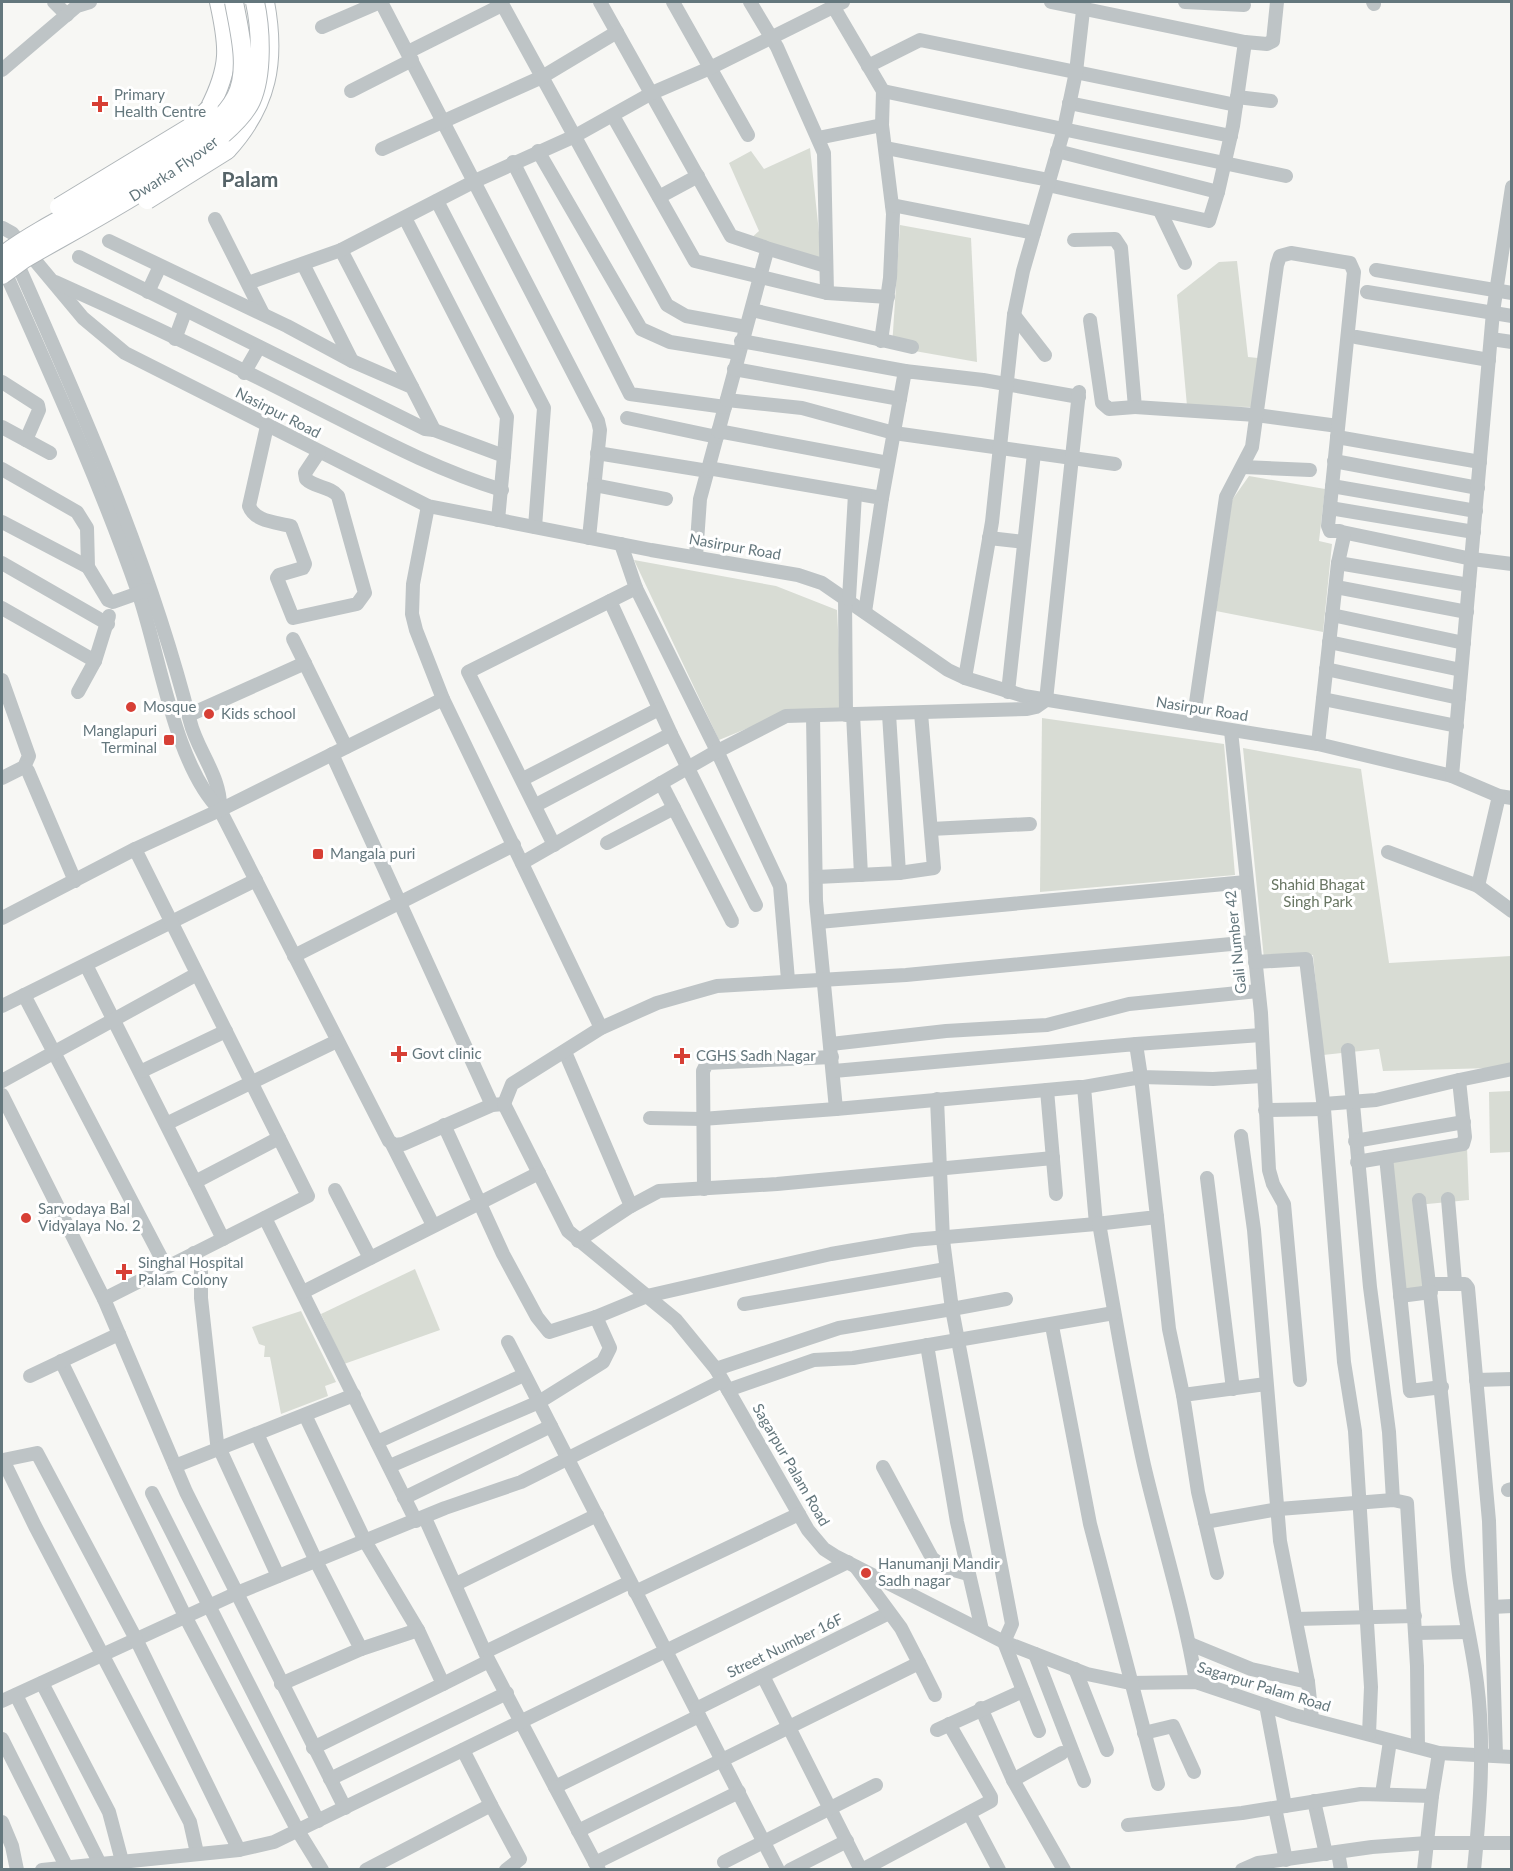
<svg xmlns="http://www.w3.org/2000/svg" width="1513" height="1871" viewBox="0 0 1513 1871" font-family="Lato,sans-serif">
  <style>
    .green { fill: #d8dcd4 }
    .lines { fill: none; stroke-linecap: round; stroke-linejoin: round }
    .major-casing { stroke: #b0b6b9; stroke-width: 20 }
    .minor { stroke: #bec4c6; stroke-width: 14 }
    .major { stroke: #fff; stroke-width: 18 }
    .major-bridge-casing { stroke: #b0b6b9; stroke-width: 20; stroke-linecap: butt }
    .major-bridge { stroke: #fff; stroke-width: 18 }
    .poi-dot { fill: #d73f35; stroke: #fff; stroke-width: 2 }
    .labels { text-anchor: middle; stroke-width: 6; stroke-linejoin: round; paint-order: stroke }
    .poi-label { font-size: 15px; fill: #64777d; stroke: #fff; text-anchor: start }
    .street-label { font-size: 15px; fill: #64777d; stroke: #fff }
    .park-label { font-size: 15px; fill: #697663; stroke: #fff }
    .district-label { font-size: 21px; font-weight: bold; fill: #566469; stroke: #fff }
  </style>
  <rect width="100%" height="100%" fill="#f7f7f4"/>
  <g class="green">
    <polygon points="810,148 822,261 749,240 759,231 729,163 751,151 764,169"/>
    <polygon points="900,225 971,238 977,362 892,347"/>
    <polygon points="1237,261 1248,357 1258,358 1253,407 1187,406 1177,295 1219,262"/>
    <polygon points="1249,476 1325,489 1319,541 1332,544 1323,632 1216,611 1232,500"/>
    <polygon points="634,560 776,586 837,610 842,709 785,713 719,740"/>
    <polygon points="1042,718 1224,744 1235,875 1040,892"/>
    <polygon points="1243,748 1361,769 1389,963 1511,956 1511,1063 1491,1068 1383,1071 1379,1049 1323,1055 1313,955 1264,959"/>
    <polygon points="1511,1091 1511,1152 1490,1153 1489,1092"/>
    <polygon points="1467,1147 1469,1200 1417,1205 1429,1289 1401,1294 1391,1157"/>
    <polygon points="415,1269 440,1330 344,1364 321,1314"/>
    <polygon points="301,1311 336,1382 325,1386 328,1396 281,1414 270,1357 264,1357 265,1346 259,1344 252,1327"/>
  </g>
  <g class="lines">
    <g class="major-casing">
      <g id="major">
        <path d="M 209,109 C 231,66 229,47 219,2"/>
        <path d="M 227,150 C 268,105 276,61 265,2"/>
      </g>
    </g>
    <g class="minor">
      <polyline points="54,2 67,15"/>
      <polyline points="381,2 598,421 600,430 589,538"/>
      <polyline points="501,2 667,305 686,316 746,327"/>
      <polyline points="600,2 731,236 764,247 767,251 700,499 696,556"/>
      <polyline points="673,2 748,135"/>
      <polyline points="750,2 777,47 824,153 827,293"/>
      <polyline points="1185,2 1244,5"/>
      <polyline points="1373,2 1374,4"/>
      <polyline points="833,6 883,91 882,125 893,214 890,278 881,341"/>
      <polyline points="322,27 380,2"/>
      <polyline points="1245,42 1267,44 1273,41 1277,2"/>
      <polyline points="408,52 502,5"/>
      <polyline points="868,66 920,40 1236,105"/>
      <polyline points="2,70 77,6 90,2"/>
      <polyline points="351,91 412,60"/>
      <polyline points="883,91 1286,176"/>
      <polyline points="1237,97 1271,101"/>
      <polyline points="1069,103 1231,136"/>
      <polyline points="613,116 695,261 827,293 888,297"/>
      <polyline points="818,138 882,125"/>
      <polyline points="886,148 1049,180"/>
      <polyline points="382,149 542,77 617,32"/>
      <polyline points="538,151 641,329 670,342 738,353"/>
      <polyline points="1057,151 1218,192"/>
      <polyline points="513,162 630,394 725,407"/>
      <polyline points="1048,185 1209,221 1218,192 1233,126 1245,42 1051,2"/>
      <polyline points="659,197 698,176"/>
      <polyline points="437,201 544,408 535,527"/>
      <polyline points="892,205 1034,233"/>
      <polyline points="1160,211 1185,263"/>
      <polyline points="405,218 507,417 504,456"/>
      <polyline points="215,219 263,314"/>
      <polyline points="3,228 12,233 83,318 125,353 428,506 651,550 798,575 822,583 948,670 965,678 1024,696 1318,744 1452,776 1499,796 1512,798"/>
      <polyline points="1074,240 1115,239 1121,248 1135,407 1256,415 1338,426"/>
      <polyline points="109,241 287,326 352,361 412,387 434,430 504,456 498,520"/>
      <polyline points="766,248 826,266"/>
      <polyline points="341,250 412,387"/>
      <path d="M 14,256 C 81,407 149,560 190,721 C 197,751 222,777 220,810"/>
      <polyline points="79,257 425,429 434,430"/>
      <polyline points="303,264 352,361"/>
      <path d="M 2,265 C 50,373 99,480 138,592 C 160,655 174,764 220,810 L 389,1141 L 395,1145 L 403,1144 L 492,1105 L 504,1104 L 568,1231 L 676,1320 L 716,1369 L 808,1530 L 824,1549 L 835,1556 L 1004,1642 L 1087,1674 L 1130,1683 L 1196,1682 L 1294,1715 L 1439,1753 L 1512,1757"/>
      <polyline points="1376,270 1512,293"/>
      <path d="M 55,282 C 140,320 224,360 306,402 C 370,434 433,469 502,490"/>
      <polyline points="248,283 341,250 475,181 575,136 652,93 710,68 843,2"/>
      <polyline points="148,292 160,266"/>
      <polyline points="1367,292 1512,316"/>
      <polyline points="752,310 912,347"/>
      <polyline points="1014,315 1045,355"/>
      <polyline points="1090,320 1102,403 1109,409 1135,407"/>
      <polyline points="1356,337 1489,360"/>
      <polyline points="175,339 185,312"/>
      <polyline points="1491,339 1512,342"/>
      <polyline points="741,341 905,371"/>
      <polyline points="734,369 900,399"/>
      <polyline points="244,373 259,347"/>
      <polyline points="2,382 38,405 39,410 26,440"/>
      <polyline points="727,400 802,408 894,433 1115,464"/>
      <polyline points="627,418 717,437"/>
      <path d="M 267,426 L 249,506 C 255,522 276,522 291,526 L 305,564 L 303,568 L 279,575 L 277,578 L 293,618 L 357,604 L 365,593 L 338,496 C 330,486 315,488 306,479 L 305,473 L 319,452"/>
      <polyline points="2,427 50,453"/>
      <polyline points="718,431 888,463"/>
      <polyline points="1337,437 1480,462"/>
      <polyline points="597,453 708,471"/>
      <polyline points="1334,461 1478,488"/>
      <polyline points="1243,467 1310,470"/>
      <polyline points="708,468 882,498 865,612"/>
      <polyline points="2,469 77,512 87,528 88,567 108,600 113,602 147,590"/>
      <polyline points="594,485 666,499"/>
      <polyline points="1332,486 1476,511"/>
      <polyline points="882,498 905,371 983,380 1079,397"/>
      <polyline points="428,506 413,584 412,614 416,630 443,699 601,1028"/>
      <polyline points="1330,508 1474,532"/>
      <polyline points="2,522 88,567"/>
      <polyline points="1342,532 1472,559 1512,564"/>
      <polyline points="989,538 1024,542"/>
      <polyline points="621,544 636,588 717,751 780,886 788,980"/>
      <polyline points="2,563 108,624"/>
      <polyline points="1338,563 1469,585"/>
      <polyline points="1336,587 1467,612"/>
      <polyline points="845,596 846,715"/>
      <polyline points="849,599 855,494"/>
      <polyline points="610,601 671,734"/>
      <polyline points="2,608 95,661"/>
      <polyline points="1332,615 1464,643"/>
      <polyline points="293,639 346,747"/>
      <polyline points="1329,642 1461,670"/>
      <polyline points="1326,669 1459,698"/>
      <polyline points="965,678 992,522 1014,315 1023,271 1064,129 1076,72 1084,2"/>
      <polyline points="2,680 29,756 24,767 2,778"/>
      <polyline points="78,692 95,661 109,616"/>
      <polyline points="1008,692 1034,453"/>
      <polyline points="1323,699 1457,726"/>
      <polyline points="853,714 861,875"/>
      <polyline points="189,715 305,663"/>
      <polyline points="813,716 816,901 836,1109 1079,1087 1084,1087 1141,1077 1157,1217 1096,1224 1084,1087"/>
      <polyline points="1193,723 1226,497 1252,447 1277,265 1280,256 1291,253 1350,263 1354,272 1328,526 1330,531 1340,531 1344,536 1338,563 1318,744"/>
      <polyline points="1231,731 1261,1013 1269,1170 1273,1184 1284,1204 1300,1380"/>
      <polyline points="332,754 492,1105"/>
      <polyline points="24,767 28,771 75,881"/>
      <polyline points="1452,776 1493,312 1512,187"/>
      <polyline points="523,779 659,709"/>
      <polyline points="661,783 732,921"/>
      <polyline points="536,805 671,734 756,905"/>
      <polyline points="931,829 1030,824"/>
      <polyline points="607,843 674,808"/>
      <polyline points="554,845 468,672 636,588"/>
      <polyline points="1388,852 1478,886 1512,911"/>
      <polyline points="522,863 710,755 786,716 1027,709 1036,707 1046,700 1079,392"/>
      <polyline points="899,873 934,868 921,713"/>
      <polyline points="817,877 899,873 889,714"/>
      <polyline points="1478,886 1499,796"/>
      <polyline points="2,918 135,849 220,810 443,699"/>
      <polyline points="819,922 1246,882"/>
      <polyline points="294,956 514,845"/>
      <polyline points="1255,962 1306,959 1324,1109 1344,1362 1355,1431 1371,1687 1369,1734"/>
      <polyline points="86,965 195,1182 279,1138"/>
      <polyline points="24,995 166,1267"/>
      <polyline points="2,1006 256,880"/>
      <polyline points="831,1044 946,1031 1047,1025 1129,1004 1258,991"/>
      <polyline points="1136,1044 1261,1035"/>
      <polyline points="1348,1050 1370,1287 1389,1432 1393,1500"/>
      <polyline points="565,1052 631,1206"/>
      <polyline points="142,1071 226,1031"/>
      <polyline points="834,1071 1136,1044 1141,1077 1213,1079 1262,1076"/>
      <polyline points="1459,1080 1512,1069"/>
      <polyline points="2,1081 197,974"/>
      <polyline points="1047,1090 1056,1194"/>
      <polyline points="2,1095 104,1299 186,1492 345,1808"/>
      <polyline points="937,1099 943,1240 952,1309 1006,1299"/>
      <polyline points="504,1104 512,1084 601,1028 657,1003 717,986 906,975 1252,942"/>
      <polyline points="1324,1104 1376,1100 1459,1080 1465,1137 1463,1144 1357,1162"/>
      <polyline points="1265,1110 1324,1109"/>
      <polyline points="650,1118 702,1119 836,1109"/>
      <polyline points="168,1123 337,1041"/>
      <polyline points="444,1125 503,1254 537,1317 549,1332 596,1317 647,1296 831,1254 913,1240 1096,1224"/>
      <polyline points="1241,1136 1254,1230 1280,1541 1308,1682 1312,1719"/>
      <polyline points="1355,1141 1464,1122"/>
      <polyline points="392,1144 433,1225"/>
      <polyline points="1386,1157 1410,1391 1442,1387"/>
      <polyline points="1207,1178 1233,1389"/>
      <polyline points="195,1182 223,1239"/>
      <polyline points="704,1189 703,1071 707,1063 832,1057"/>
      <polyline points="335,1190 370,1258"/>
      <polyline points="1448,1199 1455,1282"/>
      <path d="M 1419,1200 C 1434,1323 1447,1444 1458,1567 C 1462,1606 1472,1644 1477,1683 C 1485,1744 1480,1809 1474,1870"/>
      <polyline points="1157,1217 1169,1329 1183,1395"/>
      <polyline points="265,1218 416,1521"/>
      <path d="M 1099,1223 C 1113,1304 1126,1385 1144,1465 C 1161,1538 1184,1609 1196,1682"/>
      <polyline points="578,1241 631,1206 659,1191 777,1184 1053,1158"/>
      <polyline points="194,1253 201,1269 201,1298 217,1443 278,1576"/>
      <polyline points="1429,1284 1465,1284 1468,1288 1489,1521 1496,1756"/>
      <polyline points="303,1292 539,1173"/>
      <polyline points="1400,1296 1431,1292"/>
      <polyline points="104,1299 308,1196 135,849"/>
      <polyline points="744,1304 946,1269"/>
      <polyline points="1052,1326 1090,1524 1158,1784"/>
      <polyline points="508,1342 778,1870"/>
      <polyline points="927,1345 957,1522 982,1630"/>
      <polyline points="61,1361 185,1616 298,1831 322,1870"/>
      <polyline points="716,1369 839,1328 952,1309 1012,1624 1004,1642 1039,1731"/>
      <polyline points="30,1376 119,1334"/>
      <polyline points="1476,1380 1512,1379"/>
      <polyline points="728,1390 814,1360 853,1358 1114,1313"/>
      <polyline points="305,1415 365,1541 418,1630 443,1684 313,1748"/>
      <polyline points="257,1434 316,1561 361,1649 281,1684"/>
      <polyline points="377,1442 524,1375"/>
      <polyline points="175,1466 354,1395"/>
      <polyline points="390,1466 539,1402 603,1362 610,1348 596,1317"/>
      <polyline points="883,1467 932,1558 943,1567 968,1574"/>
      <polyline points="1508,1490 1512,1489"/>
      <polyline points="152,1493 318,1821"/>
      <polyline points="404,1498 551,1426"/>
      <polyline points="425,1518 488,1659"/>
      <polyline points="1205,1522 1279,1509 1393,1500 1407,1503 1417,1666 1418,1747"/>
      <polyline points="1217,1573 1198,1492 1183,1395 1266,1384"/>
      <polyline points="456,1584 597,1515"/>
      <polyline points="635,1592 799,1514"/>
      <polyline points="1492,1607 1512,1606"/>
      <polyline points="1296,1619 1415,1616"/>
      <polyline points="1416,1633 1467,1632"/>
      <polyline points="1190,1644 1251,1669 1308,1682"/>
      <polyline points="361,1649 418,1630"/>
      <polyline points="485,1652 630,1582"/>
      <polyline points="1035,1654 1084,1781"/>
      <polyline points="919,1663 935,1695"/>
      <polyline points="1075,1669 1107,1750"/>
      <polyline points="763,1676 861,1870"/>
      <polyline points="42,1683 109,1812 122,1861"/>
      <polyline points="443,1684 489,1661 555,1787 699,1716"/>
      <polyline points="16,1695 100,1864"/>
      <polyline points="2,1701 237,1593 445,1508 521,1482 722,1381"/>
      <polyline points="1266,1705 1285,1806"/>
      <polyline points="981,1708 1013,1780 1064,1870"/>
      <polyline points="696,1709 889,1613"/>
      <polyline points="937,1730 1023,1691"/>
      <polyline points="1144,1733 1173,1726 1194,1772"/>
      <polyline points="2,1739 67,1868"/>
      <polyline points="330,1779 507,1693"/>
      <polyline points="1013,1780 1062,1753"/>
      <polyline points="555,1787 599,1870"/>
      <polyline points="1382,1794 1390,1741"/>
      <polyline points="1314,1801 1326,1854"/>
      <polyline points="491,1805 520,1859 506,1870"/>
      <polyline points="1275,1808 1286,1860"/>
      <polyline points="969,1813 999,1870"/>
      <polyline points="2,1822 12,1846 17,1870"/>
      <polyline points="1128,1825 1242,1813 1361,1794 1432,1796 1439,1753"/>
      <polyline points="578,1831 919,1663 901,1628 856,1567"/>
      <polyline points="1338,1852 1341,1870"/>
      <polyline points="197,1853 190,1822 35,1526 3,1460 37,1453 136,1639 239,1850"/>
      <polyline points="724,1862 876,1785"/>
      <polyline points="595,1863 739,1792"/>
      <polyline points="42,1870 239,1850 274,1842 848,1562"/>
      <polyline points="366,1870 491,1805 463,1750"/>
      <polyline points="790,1870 847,1841"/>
      <polyline points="862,1870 991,1801 991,1797 949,1724"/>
      <polyline points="1242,1870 1258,1863 1372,1847 1427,1843 1512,1843"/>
      <polyline points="1424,1870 1432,1796"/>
    </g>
    <use href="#major" class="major"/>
    <g class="major-bridge-casing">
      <g id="major-bridge">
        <polyline points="147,200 227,150"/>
        <polyline points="59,207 189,128 209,109"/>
        <path d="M 2,256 C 59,211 205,157 236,97 C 250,69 239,30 234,2"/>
        <path id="s1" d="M 2,275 L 24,259 C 76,228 228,151 251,101 C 263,75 261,29 255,2"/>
      </g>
    </g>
    <use href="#major-bridge" class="major-bridge"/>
  </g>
  <g class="poi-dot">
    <path d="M97 95h6v6h6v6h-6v6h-6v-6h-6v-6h6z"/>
    <circle cx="131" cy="707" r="6"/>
    <circle cx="209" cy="714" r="6"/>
    <rect x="163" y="734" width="12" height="12" rx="3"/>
    <rect x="312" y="848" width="12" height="12" rx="3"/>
    <path d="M396 1045h6v6h6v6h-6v6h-6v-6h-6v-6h6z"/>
    <path d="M679 1047h6v6h6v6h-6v6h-6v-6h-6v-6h6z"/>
    <circle cx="26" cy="1218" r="6"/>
    <path d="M121 1263h6v6h6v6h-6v6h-6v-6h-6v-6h6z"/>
    <circle cx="866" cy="1573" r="6"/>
  </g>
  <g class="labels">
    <g class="poi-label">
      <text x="114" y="100">Primary<tspan x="114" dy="17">Health Centre</tspan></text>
      <text x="143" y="712">Mosque</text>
      <text x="221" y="719">Kids school</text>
      <text x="157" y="736" text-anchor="end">Manglapuri<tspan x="157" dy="17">Terminal</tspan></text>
      <text x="330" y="859">Mangala puri</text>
      <text x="412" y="1059">Govt clinic</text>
      <text x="696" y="1061">CGHS Sadh Nagar</text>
      <text x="38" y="1214">Sarvodaya Bal<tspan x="38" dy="17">Vidyalaya No. 2</tspan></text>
      <text x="138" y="1268">Singhal Hospital<tspan x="138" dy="17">Palam Colony</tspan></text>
      <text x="878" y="1569">Hanumanji Mandir<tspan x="878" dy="17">Sadh nagar</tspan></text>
    </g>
    <g class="street-label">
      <text dy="5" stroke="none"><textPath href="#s1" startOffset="202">Dwarka Flyover</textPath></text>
      <text transform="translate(278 413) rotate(27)" y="5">Nasirpur Road</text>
      <text transform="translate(735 547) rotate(10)" y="5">Nasirpur Road</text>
      <text transform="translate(1202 709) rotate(9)" y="5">Nasirpur Road</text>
      <text transform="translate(1236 942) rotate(-96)" y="5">Gali Number 42</text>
      <text transform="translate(791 1465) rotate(60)" y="5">Sagarpur Palam Road</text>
      <text transform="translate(785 1646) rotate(-26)" y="5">Street Number 16F</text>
      <text transform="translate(1264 1687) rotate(17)" y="5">Sagarpur Palam Road</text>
    </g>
    <g class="park-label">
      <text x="1318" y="890">Shahid Bhagat<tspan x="1318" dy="17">Singh Park</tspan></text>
    </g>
    <g class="district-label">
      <text x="250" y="187">Palam</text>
    </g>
  </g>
  <rect width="1513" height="1871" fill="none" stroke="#64777d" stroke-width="6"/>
</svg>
